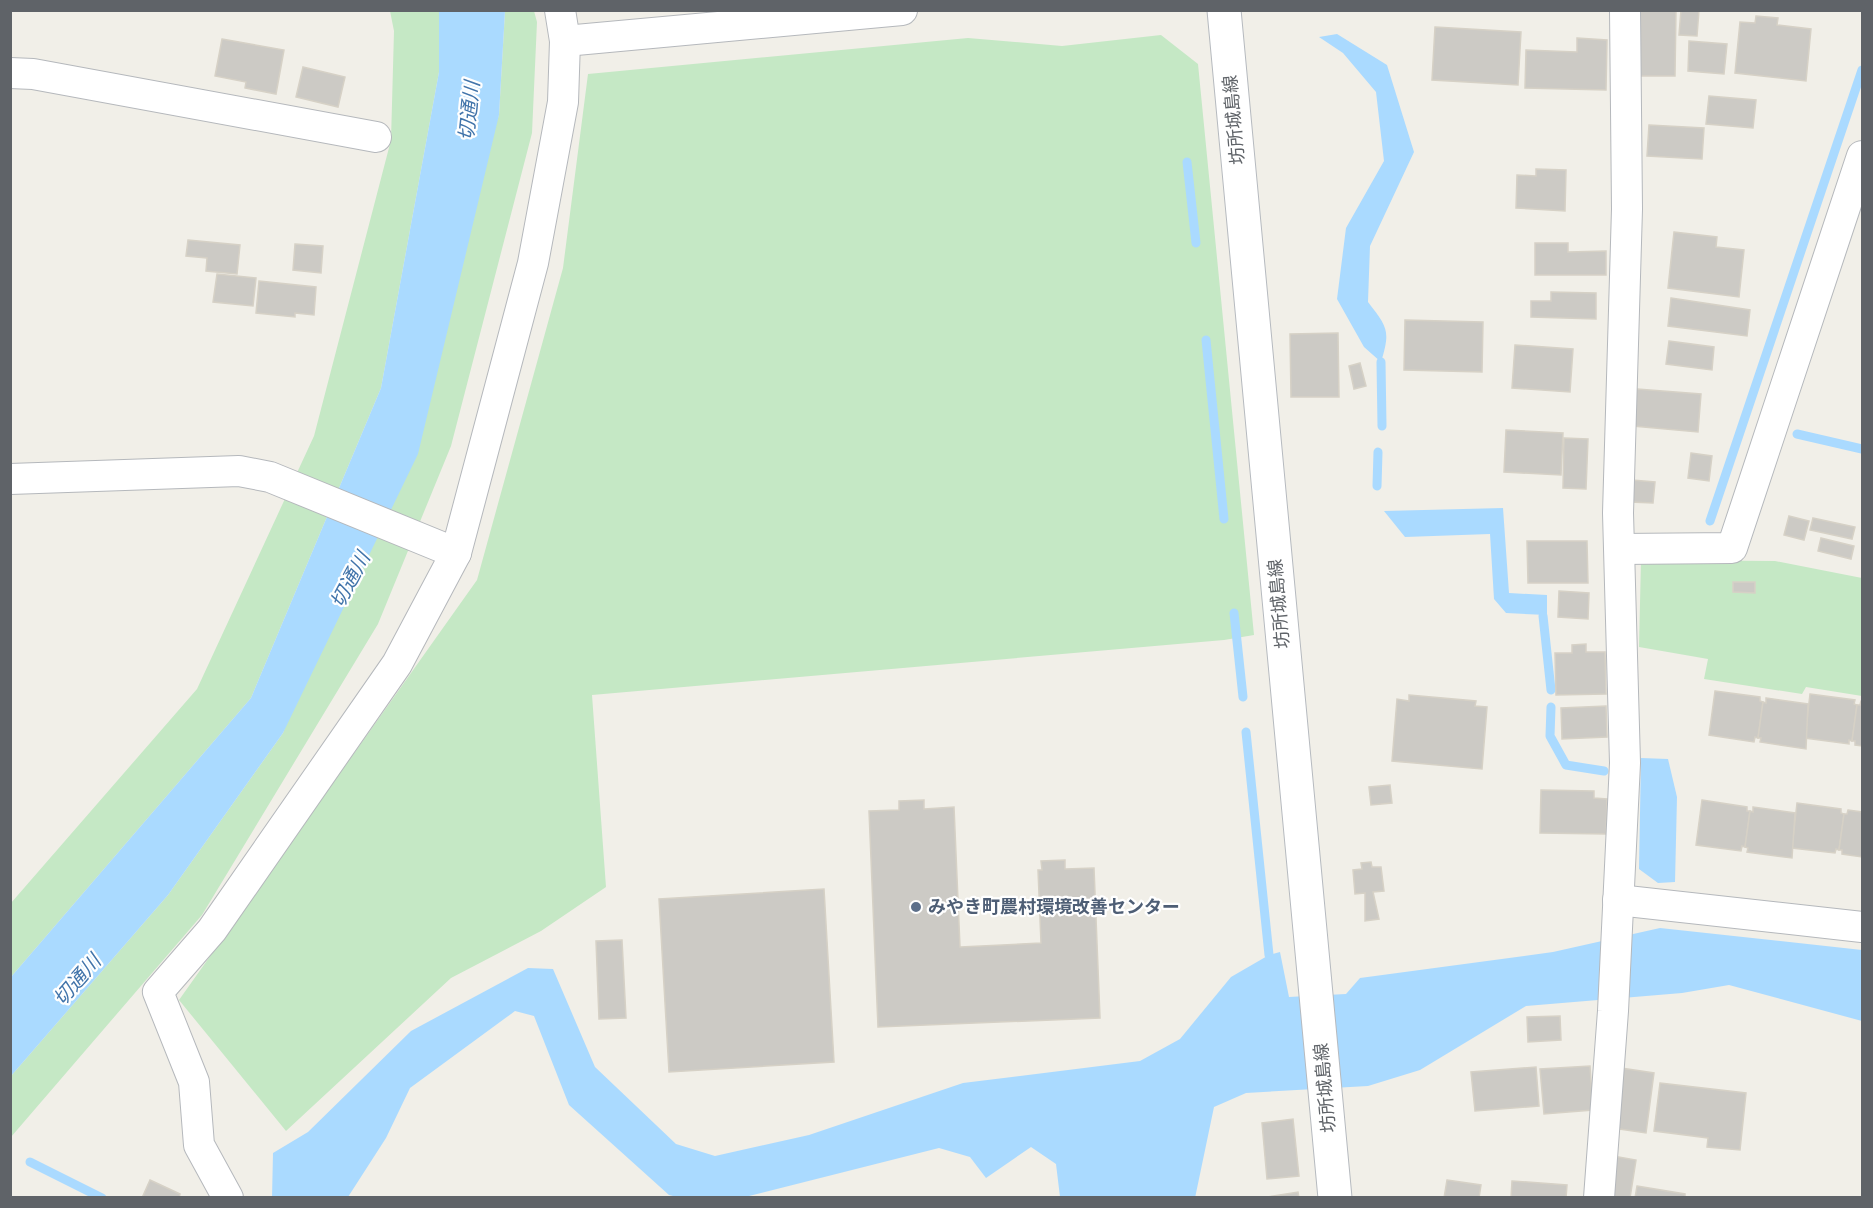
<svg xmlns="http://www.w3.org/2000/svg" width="1873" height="1208" viewBox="0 0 1873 1208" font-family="Poppins,'Noto Sans JP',sans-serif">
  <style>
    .green { fill: #c5e8c5 }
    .water { fill: #aadaff }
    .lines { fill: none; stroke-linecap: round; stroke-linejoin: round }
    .stream { stroke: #aadaff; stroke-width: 9 }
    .building { fill: #cccac5; stroke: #d6d1c6; stroke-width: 1.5 }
    .minor-casing { stroke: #b5b8bc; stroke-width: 32 }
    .secondary-casing { stroke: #b6babf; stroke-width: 35 }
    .minor { stroke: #fff; stroke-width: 30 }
    .secondary { stroke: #fff; stroke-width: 33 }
    .service-dot { fill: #5c6f8a; stroke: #fff; stroke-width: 2 }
    .labels { text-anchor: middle; stroke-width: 4.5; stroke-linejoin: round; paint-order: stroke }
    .street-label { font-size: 18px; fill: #5f6368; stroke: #fff }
    .service-label { font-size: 18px; font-weight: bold; fill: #4e5e75; stroke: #fff; text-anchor: start }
    .water-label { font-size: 20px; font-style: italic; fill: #4174aa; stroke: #fff }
  </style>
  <rect width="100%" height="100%" fill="#f1efe8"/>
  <g class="green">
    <polygon points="390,11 439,11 439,72 381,388 251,698 11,977 11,903 197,689 314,436 391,140 394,31"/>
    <polygon points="505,11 534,11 537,22 532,133 451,446 378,624 202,915 11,1137 11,1076 168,895 283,733 499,115"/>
    <polygon points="1161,35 1198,64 1254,635 1224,640 592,695 606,887 541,931 451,978 286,1131 179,1000 477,580 563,268 588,74 968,38 1062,46"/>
    <polygon points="1641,560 1775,561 1862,578 1862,696 1806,687 1802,694 1704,679 1708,659 1639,647"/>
  </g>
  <g class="water">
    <polygon points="439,11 505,11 499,115 418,454 283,733 168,895 11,1076 11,977 251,698 381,388 439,72"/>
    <path d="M 1337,34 L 1387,65 L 1414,152 L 1370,246 L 1368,302 C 1387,327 1391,330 1381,362 L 1364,347 L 1337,299 L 1346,228 L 1384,161 L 1376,92 L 1343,53 L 1319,37 Z"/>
    <polygon points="1503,508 1509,593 1547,595 1547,615 1506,613 1494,599 1490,534 1405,537 1384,511"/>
    <polygon points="1641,758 1668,759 1677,797 1675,882 1658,883 1639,869"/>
    <polygon points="1660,928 1862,950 1862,1021 1729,985 1682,993 1526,1006 1420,1070 1368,1086 1246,1093 1214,1107 1195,1198 1060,1197 1056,1164 1031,1147 986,1178 970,1157 939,1148 745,1197 677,1197 669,1195 569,1105 534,1016 515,1011 410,1088 386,1138 348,1197 272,1198 273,1153 308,1132 411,1031 528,968 553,969 595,1067 676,1144 715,1156 809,1135 963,1083 1140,1061 1180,1039 1231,977 1269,955 1280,952 1289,997 1346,994 1360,978 1553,952"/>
  </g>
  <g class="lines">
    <g class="stream">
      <polyline points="1187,162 1196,243"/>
      <polyline points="1206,340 1224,519"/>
      <polyline points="1381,362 1382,426"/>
      <polyline points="1797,434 1862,449"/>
      <polyline points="1377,486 1378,452"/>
      <polyline points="1710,521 1862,70"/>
      <polyline points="1234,613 1243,697"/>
      <polyline points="1543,616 1551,690"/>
      <polyline points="1551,707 1550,736 1566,765 1604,771"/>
      <polyline points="1246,732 1269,955"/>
      <polyline points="30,1162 102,1198"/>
    </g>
  </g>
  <g class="building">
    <polygon points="1636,10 1676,10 1675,76 1635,76"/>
    <polygon points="1681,10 1699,10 1697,36 1679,35"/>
    <polygon points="1756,16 1778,18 1777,25 1811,29 1806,81 1735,73 1740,22 1755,23"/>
    <polygon points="1435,27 1521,32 1518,85 1432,80"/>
    <polygon points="1577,38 1607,40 1606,90 1525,88 1526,50 1577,52"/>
    <polygon points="222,39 284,50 276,94 245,88 246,82 215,76"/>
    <polygon points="1689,41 1727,44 1724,74 1688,71"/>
    <polygon points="303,67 345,77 338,107 296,97"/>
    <polygon points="1709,96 1756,100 1753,128 1706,124"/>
    <polygon points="1649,125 1704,128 1702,159 1647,156"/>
    <polygon points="1536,169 1566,170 1565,211 1516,208 1517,175 1536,176"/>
    <polygon points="1674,232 1717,237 1716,247 1744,250 1739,297 1668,288"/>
    <polygon points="188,240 240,245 237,274 206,271 207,258 186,256"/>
    <polygon points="1535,243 1568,243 1568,252 1606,251 1606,275 1535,275"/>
    <polygon points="295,244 323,246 321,273 293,270"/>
    <polygon points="217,274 256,278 253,306 213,302"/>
    <polygon points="259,281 316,287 314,315 295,313 295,317 256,313"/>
    <polygon points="1551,292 1596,293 1596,319 1531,317 1531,301 1551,301"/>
    <polygon points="1671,298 1750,310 1747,336 1668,326"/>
    <polygon points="1405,320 1483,322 1482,372 1404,370"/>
    <polygon points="1338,333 1339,397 1291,397 1290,334"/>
    <polygon points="1669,341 1714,347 1712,370 1666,364"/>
    <polygon points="1515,345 1573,349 1570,392 1512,388"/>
    <polygon points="1360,363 1366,386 1354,389 1349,366"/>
    <polygon points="1637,389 1701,394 1698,432 1633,426"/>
    <polygon points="1506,430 1563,433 1561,475 1504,472"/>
    <polygon points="1564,438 1588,439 1586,489 1563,488"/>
    <polygon points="1691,453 1712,456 1709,481 1688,478"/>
    <polygon points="1632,480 1655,482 1653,503 1630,502"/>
    <polygon points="1789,516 1809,521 1804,540 1784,535"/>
    <polygon points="1813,518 1855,527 1852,539 1810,530"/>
    <polygon points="1821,538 1854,546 1851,559 1818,551"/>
    <polygon points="1527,541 1587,541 1588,583 1528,583"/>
    <polygon points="1733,582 1755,582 1755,593 1733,592"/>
    <polygon points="1559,591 1589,593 1588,619 1558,617"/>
    <polygon points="1586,644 1586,652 1605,652 1606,694 1556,695 1555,653 1572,653 1572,645"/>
    <polygon points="1715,691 1760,697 1760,701 1763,702 1758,738 1755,737 1754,742 1709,735"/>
    <polygon points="1810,694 1855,700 1854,704 1857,705 1852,741 1849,740 1849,744 1805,738"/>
    <polygon points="1409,695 1476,701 1475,706 1487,707 1482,769 1392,761 1397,699 1409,701"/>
    <polygon points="1766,698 1808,704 1806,749 1760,742 1761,738 1758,738 1763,702 1766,703"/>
    <polygon points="1861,701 1862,701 1862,746 1855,745 1855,741 1852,741 1857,705 1860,705"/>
    <polygon points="1606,706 1607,737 1562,739 1561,708"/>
    <polygon points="1390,785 1392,803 1371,805 1369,787"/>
    <polygon points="1541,790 1594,791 1594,798 1607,799 1606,834 1540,833"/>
    <polygon points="924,800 924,809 954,807 960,947 1041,943 1038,870 1042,870 1041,861 1065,860 1065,869 1094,868 1100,1018 878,1027 869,811 899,810 899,801"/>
    <polygon points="1702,800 1747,807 1747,811 1750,811 1745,847 1742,846 1741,851 1696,845"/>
    <polygon points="1797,803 1841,809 1841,813 1844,814 1839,850 1836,849 1835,853 1792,848"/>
    <polygon points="1753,807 1795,813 1792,858 1747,852 1748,848 1745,847 1750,811 1753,812"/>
    <polygon points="1848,810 1862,812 1862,857 1842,854 1842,850 1839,850 1844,814 1847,814"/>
    <polygon points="1371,862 1372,867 1381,867 1384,891 1373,892 1379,919 1365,921 1365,893 1355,894 1353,870 1362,869 1361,863"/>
    <polygon points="824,889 834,1062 669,1072 659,899"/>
    <polygon points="622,940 626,1018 599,1019 596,941"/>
    <polygon points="1560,1016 1561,1040 1528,1042 1527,1017"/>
    <polygon points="1590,1066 1593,1110 1544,1114 1540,1069"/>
    <polygon points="1536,1067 1539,1106 1475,1111 1471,1072"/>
    <polygon points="1621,1068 1654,1073 1646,1133 1613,1128"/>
    <polygon points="1660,1083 1746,1093 1740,1150 1707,1147 1708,1138 1654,1131"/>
    <polygon points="1293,1119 1299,1176 1267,1179 1262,1123"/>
    <polygon points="1613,1156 1636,1160 1630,1198 1607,1198"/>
    <polygon points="150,1180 180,1194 179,1198 142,1198"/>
    <polygon points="1447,1180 1481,1185 1479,1198 1444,1198"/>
    <polygon points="1512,1181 1567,1185 1566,1198 1511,1198"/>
    <polygon points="1637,1186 1685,1194 1685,1198 1635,1198"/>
    <polygon points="1298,1192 1299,1198 1261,1198"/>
  </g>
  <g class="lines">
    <g class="minor-casing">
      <g id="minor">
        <polyline points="565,41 902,10"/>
        <polyline points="10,73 33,74 376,137"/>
        <polyline points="10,479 239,471 270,477 456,553"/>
        <polyline points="1620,549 1732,548 1862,156"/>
        <polyline points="1618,900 1862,927"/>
        <polyline points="228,1198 199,1145 194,1082 158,992 212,930 397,664 456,553 533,263 563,102 565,41 560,10"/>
        <polyline points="1599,1198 1613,1011 1625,763 1618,513 1627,209 1625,10"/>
      </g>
    </g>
    <g class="secondary-casing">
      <polyline id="secondary" points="1224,10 1335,1198"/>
    </g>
    <use href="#minor" class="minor"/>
    <use href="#secondary" class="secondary"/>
  </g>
  <circle class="service-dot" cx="916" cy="907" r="6"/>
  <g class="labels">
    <g class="street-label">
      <text transform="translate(1234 120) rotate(-95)" y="6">坊所城島線</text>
      <text transform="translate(1279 604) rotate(-95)" y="6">坊所城島線</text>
      <text transform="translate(1325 1088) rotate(-95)" y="6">坊所城島線</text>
    </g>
    <g class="service-label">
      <text x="928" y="913">みやき町農村環境改善センター</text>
    </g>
    <g class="water-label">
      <text transform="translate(469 111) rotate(-84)" y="7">切通川</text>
      <text transform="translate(350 580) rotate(-62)" y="7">切通川</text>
      <text transform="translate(77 980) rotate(-49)" y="7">切通川</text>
    </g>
  </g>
  <rect width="1873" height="1208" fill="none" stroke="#5f6368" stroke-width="24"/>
</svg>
